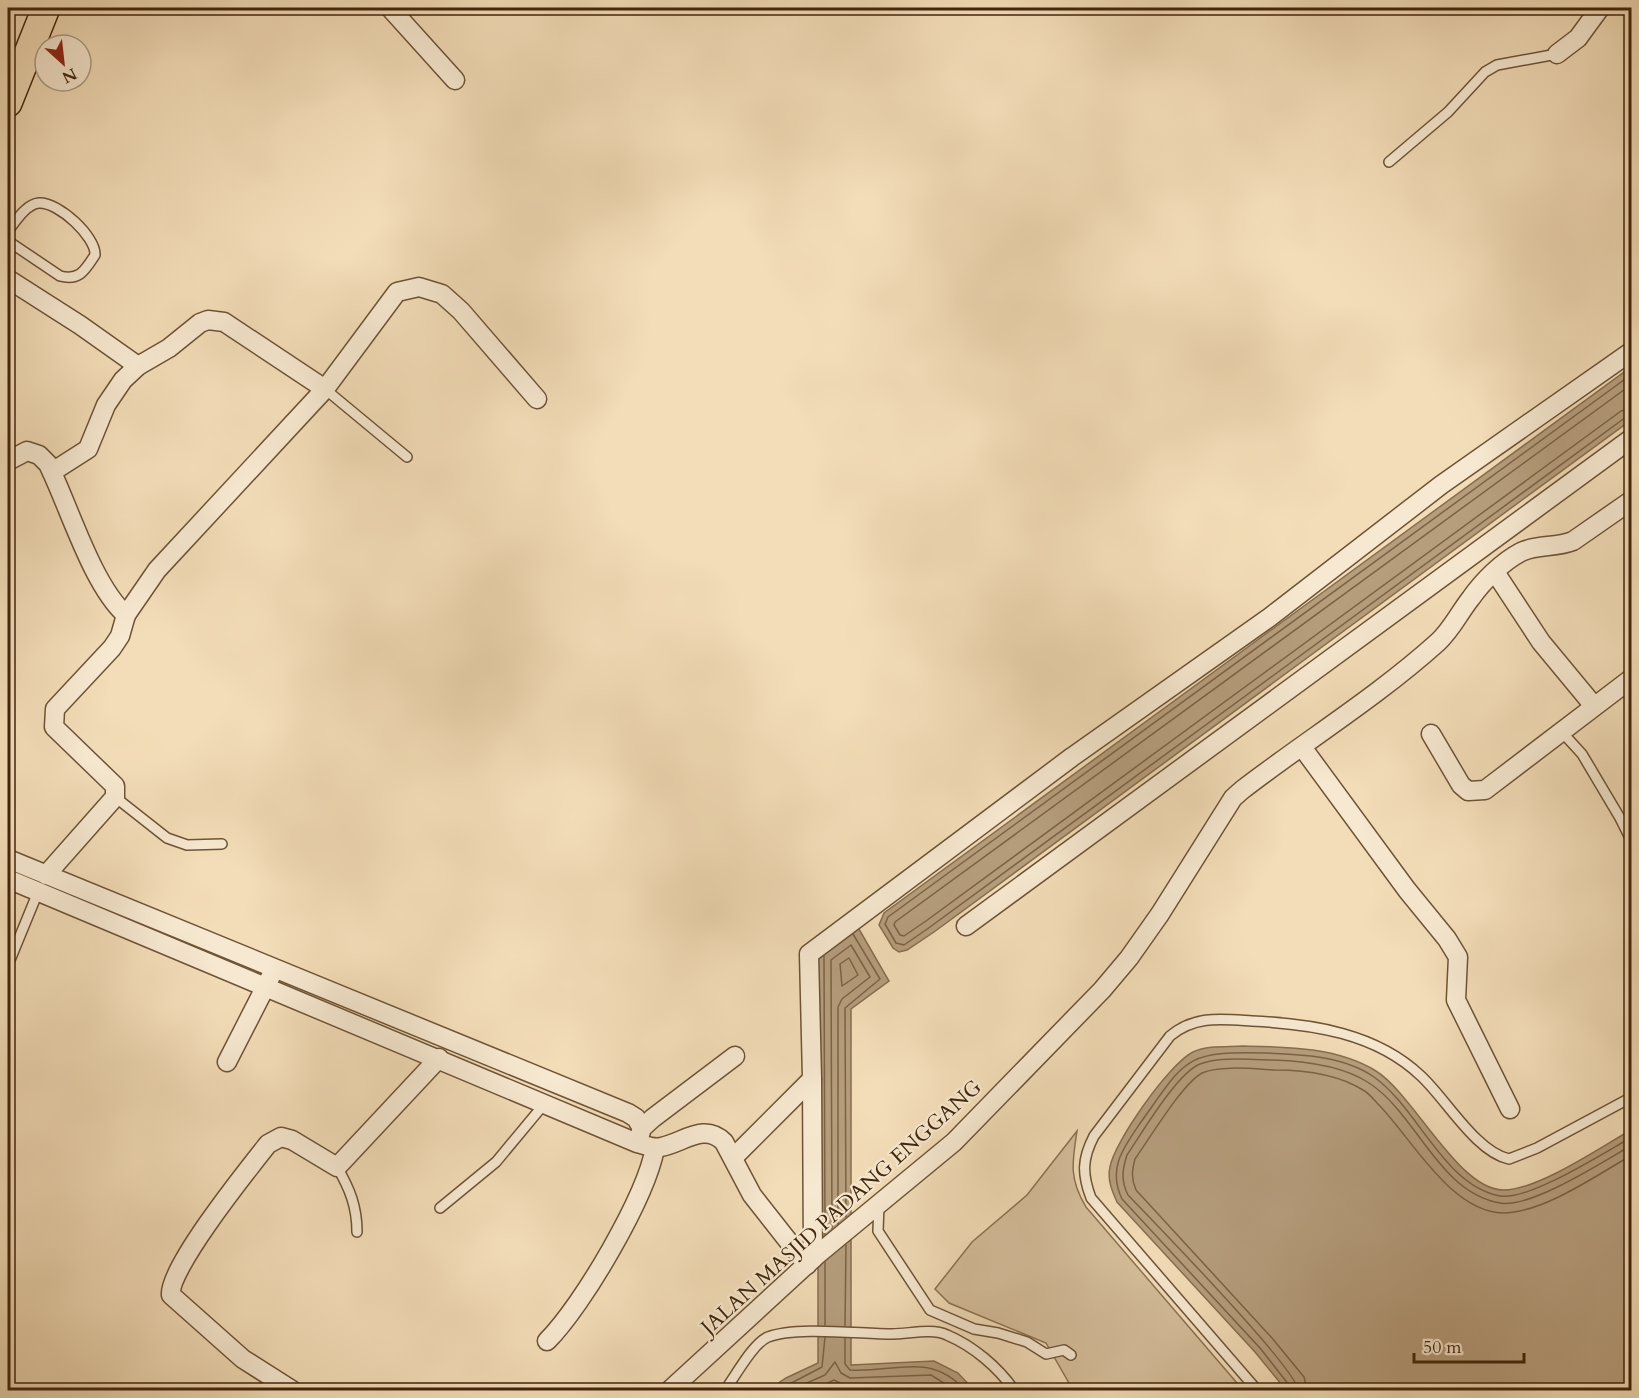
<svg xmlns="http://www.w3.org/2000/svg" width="1639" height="1398" viewBox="0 0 1639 1398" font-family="Cardo,serif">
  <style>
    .green { fill: #d5be9b; stroke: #8b7253; stroke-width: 1.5 }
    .water { fill: #b69e7d; stroke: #876e4f; stroke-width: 1.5 }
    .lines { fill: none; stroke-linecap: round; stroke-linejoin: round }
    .shore { stroke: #7c6244; stroke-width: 1.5 }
    .service-casing { stroke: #6e5336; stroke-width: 12 }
    .minor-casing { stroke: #6e5336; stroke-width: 21 }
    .primary-casing { stroke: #41250b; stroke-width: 30 }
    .service { stroke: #f7e9d1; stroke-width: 9 }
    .minor { stroke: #f7e9d1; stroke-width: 18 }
    .primary { stroke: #f3ddb8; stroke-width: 27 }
    .labels { text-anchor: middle; stroke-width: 4.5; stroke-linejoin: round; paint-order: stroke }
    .street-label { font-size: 21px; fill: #41250b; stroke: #f7e9d1 }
  </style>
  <rect width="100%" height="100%" fill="#f3ddb8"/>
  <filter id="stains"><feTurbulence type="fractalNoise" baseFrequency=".00333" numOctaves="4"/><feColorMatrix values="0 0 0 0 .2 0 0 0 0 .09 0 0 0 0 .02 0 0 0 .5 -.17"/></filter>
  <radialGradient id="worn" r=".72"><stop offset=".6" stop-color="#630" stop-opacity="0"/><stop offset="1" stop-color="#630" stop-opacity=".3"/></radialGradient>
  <path class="green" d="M 1077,1131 C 1072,1163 1069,1179 1086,1207 L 1243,1390 L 1073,1390 L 1046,1343 L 949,1303 L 935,1289 L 972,1242 L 1027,1195 Z"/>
  <g class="water">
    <polygon points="1631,367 1631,420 934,932 907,950 899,952 893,948 879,925 884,913"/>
    <polygon points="856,924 889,981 851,1009 851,1365 934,1361 958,1373 974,1390 768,1390 786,1378 818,1363 818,952"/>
    <path d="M 1243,1046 C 1287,1047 1337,1047 1376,1071 C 1414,1095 1459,1191 1504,1190 C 1538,1190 1601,1147 1631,1130 L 1631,1390 L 1286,1390 L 1255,1352 L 1117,1202 C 1112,1191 1107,1179 1110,1167 C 1114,1142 1170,1063 1193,1052 C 1208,1045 1227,1047 1243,1046 Z"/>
  </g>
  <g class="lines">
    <g class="shore">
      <polyline points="1632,374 888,917 885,924 896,943 904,945 930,927 1626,417 1632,416"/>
      <polyline points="1632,384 895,922 894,925 900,935 904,936 926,921 1621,411 1632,408"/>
      <polyline points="824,956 825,1235"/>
      <polygon points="849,958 858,975 842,986 840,964"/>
      <polyline points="846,1217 845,1008 880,979 853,934"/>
      <polyline points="832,1229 831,960 851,945 870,977 842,999 838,1007 838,1224"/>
      <polyline points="825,1325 825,1262"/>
      <polyline points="845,1326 846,1245"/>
      <path d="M 845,1338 L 845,1364 L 850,1370 C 895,1373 929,1351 965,1390"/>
      <polyline points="778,1390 822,1367 825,1337"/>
      <polyline points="791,1390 825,1375 835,1362 841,1373 850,1378 931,1375 955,1390"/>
      <path d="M 813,1390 L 834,1380 C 865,1398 909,1373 942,1390"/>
      <path d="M 1291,1390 L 1289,1385 L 1260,1348 L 1122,1199 C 1107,1168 1124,1147 1141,1122 C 1186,1059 1184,1051 1264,1053 C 1300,1054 1344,1056 1374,1077 C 1418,1108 1444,1186 1500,1196 C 1529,1201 1605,1152 1632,1137"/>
      <path d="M 1298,1390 C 1297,1369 1153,1221 1128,1195 C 1121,1181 1122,1170 1127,1155 C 1142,1133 1177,1073 1200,1064 C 1221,1056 1250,1060 1273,1060 C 1304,1061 1342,1065 1369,1083 C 1417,1114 1438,1192 1500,1203 C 1530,1209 1604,1161 1632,1145"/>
      <path d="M 1307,1390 L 1304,1377 L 1272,1338 L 1136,1190 C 1131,1179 1132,1170 1135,1159 C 1150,1138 1182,1084 1202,1073 C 1219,1065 1256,1069 1275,1070 C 1304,1070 1337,1074 1363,1090 C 1369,1093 1374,1100 1379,1105 C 1412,1139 1451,1212 1503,1213 C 1543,1213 1597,1175 1632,1155"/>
    </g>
    <g class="service-casing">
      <g id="service">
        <polyline points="1389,162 1448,112 1485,72 1497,65 1557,54"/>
        <path d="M 8,231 C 15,222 26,204 39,203 C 59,202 96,237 95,255 C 85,270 80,281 60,276 L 8,241"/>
        <polyline points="325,389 407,457"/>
        <polyline points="1560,730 1582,754 1620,818 1632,842"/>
        <polyline points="115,797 167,838 187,845 222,844"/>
        <polyline points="8,965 38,892"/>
        <path d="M 337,1167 C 350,1189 357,1207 357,1232"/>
        <polyline points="879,1205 878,1231 930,1310 974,1329 998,1333 1027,1342 1046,1354 1064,1350 1071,1355"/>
        <polyline points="440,1208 496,1162 545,1103"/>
        <path d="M 725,1390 C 735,1377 753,1343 768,1337 C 797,1326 860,1334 892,1334 C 909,1334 932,1328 947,1335 C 973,1346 998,1367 1014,1390"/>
        <path d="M 1257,1390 L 1091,1198 C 1082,1174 1082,1159 1094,1136 L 1170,1036 C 1195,1015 1222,1019 1252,1021 C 1312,1024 1376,1033 1421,1076 C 1446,1099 1476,1152 1509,1159 L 1537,1148 L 1632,1097"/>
      </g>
    </g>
    <g class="minor-casing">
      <g id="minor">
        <polyline points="390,8 455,80"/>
        <polyline points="1557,54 1578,38 1600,8"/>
        <polyline points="8,279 80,325 138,366"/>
        <path d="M 8,461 L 27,451 L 39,455 L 48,464 C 69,506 92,585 126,615 L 157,570 L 325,389 L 397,292 L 419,287 L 442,294 L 461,311 L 537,399"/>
        <polyline points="52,472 88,449 106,405 123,380 138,366 169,348 200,323 208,320 224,322 325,389"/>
        <polyline points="1495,572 1541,642 1594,706"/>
        <polyline points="1431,734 1461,785 1468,791 1485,790 1632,678"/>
        <polyline points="1302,747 1407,890 1447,939 1458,957 1456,1000 1510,1109"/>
        <polyline points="8,859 628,1113 636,1118 642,1128"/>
        <polyline points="46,875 115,797 115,786 54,727 55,709 112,648 120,636 126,615"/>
        <path d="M 8,879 L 637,1143 C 645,1145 653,1149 661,1147 C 683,1143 704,1122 724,1142 L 752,1195 L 807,1265"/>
        <polyline points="966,926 1632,438"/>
        <polyline points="227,1062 271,976"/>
        <polyline points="812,1079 813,1259"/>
        <polyline points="639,1138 642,1128 653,1118 735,1056"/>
        <polyline points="733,1158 812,1079 809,954 1072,757 1270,617 1441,485 1632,351"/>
        <path d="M 547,1341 C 583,1305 646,1197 655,1148"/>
        <path d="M 292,1390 L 243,1359 L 171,1295 C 167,1270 249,1168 268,1144 L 281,1137 L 292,1140 L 337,1167 L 439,1058"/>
        <path d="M 670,1390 L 817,1255 L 954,1142 L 1102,990 L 1129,958 L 1160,914 L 1233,798 L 1242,790 C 1307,740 1377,697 1438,642 C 1452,629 1459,613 1471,598 C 1483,581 1502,562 1521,552 C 1537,544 1556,548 1573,541 L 1632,500"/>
      </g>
    </g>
    <g class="primary-casing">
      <polyline id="primary" points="8,103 46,8"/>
    </g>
    <use href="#service" class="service"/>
    <use href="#minor" class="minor"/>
    <use href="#primary" class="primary"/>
  </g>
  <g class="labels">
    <g class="street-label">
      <text transform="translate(841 1207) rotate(-42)" y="7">JALAN MASJID PADANG ENGGANG</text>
    </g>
  </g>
  <rect width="1639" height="1398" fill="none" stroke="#f3ddb8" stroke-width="30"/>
  <rect x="9" y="9" width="1621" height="1380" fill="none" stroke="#41250b" stroke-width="3"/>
  <rect x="15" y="15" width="1609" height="1368" fill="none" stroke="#41250b" stroke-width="1.5"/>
  <g transform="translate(63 63) rotate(153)"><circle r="28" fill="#f7e9d1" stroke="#ae9b82" stroke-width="1.5"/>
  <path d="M0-4.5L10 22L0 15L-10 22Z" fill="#8f2418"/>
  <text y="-9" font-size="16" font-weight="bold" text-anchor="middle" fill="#41250b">N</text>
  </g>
  <path d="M1414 1353v9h110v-9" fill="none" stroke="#41250b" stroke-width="3"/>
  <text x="1423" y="1353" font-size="18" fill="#41250b" stroke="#f7e9d1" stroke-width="4.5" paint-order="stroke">50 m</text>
  <rect width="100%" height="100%" filter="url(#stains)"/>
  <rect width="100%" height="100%" fill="url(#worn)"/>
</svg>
